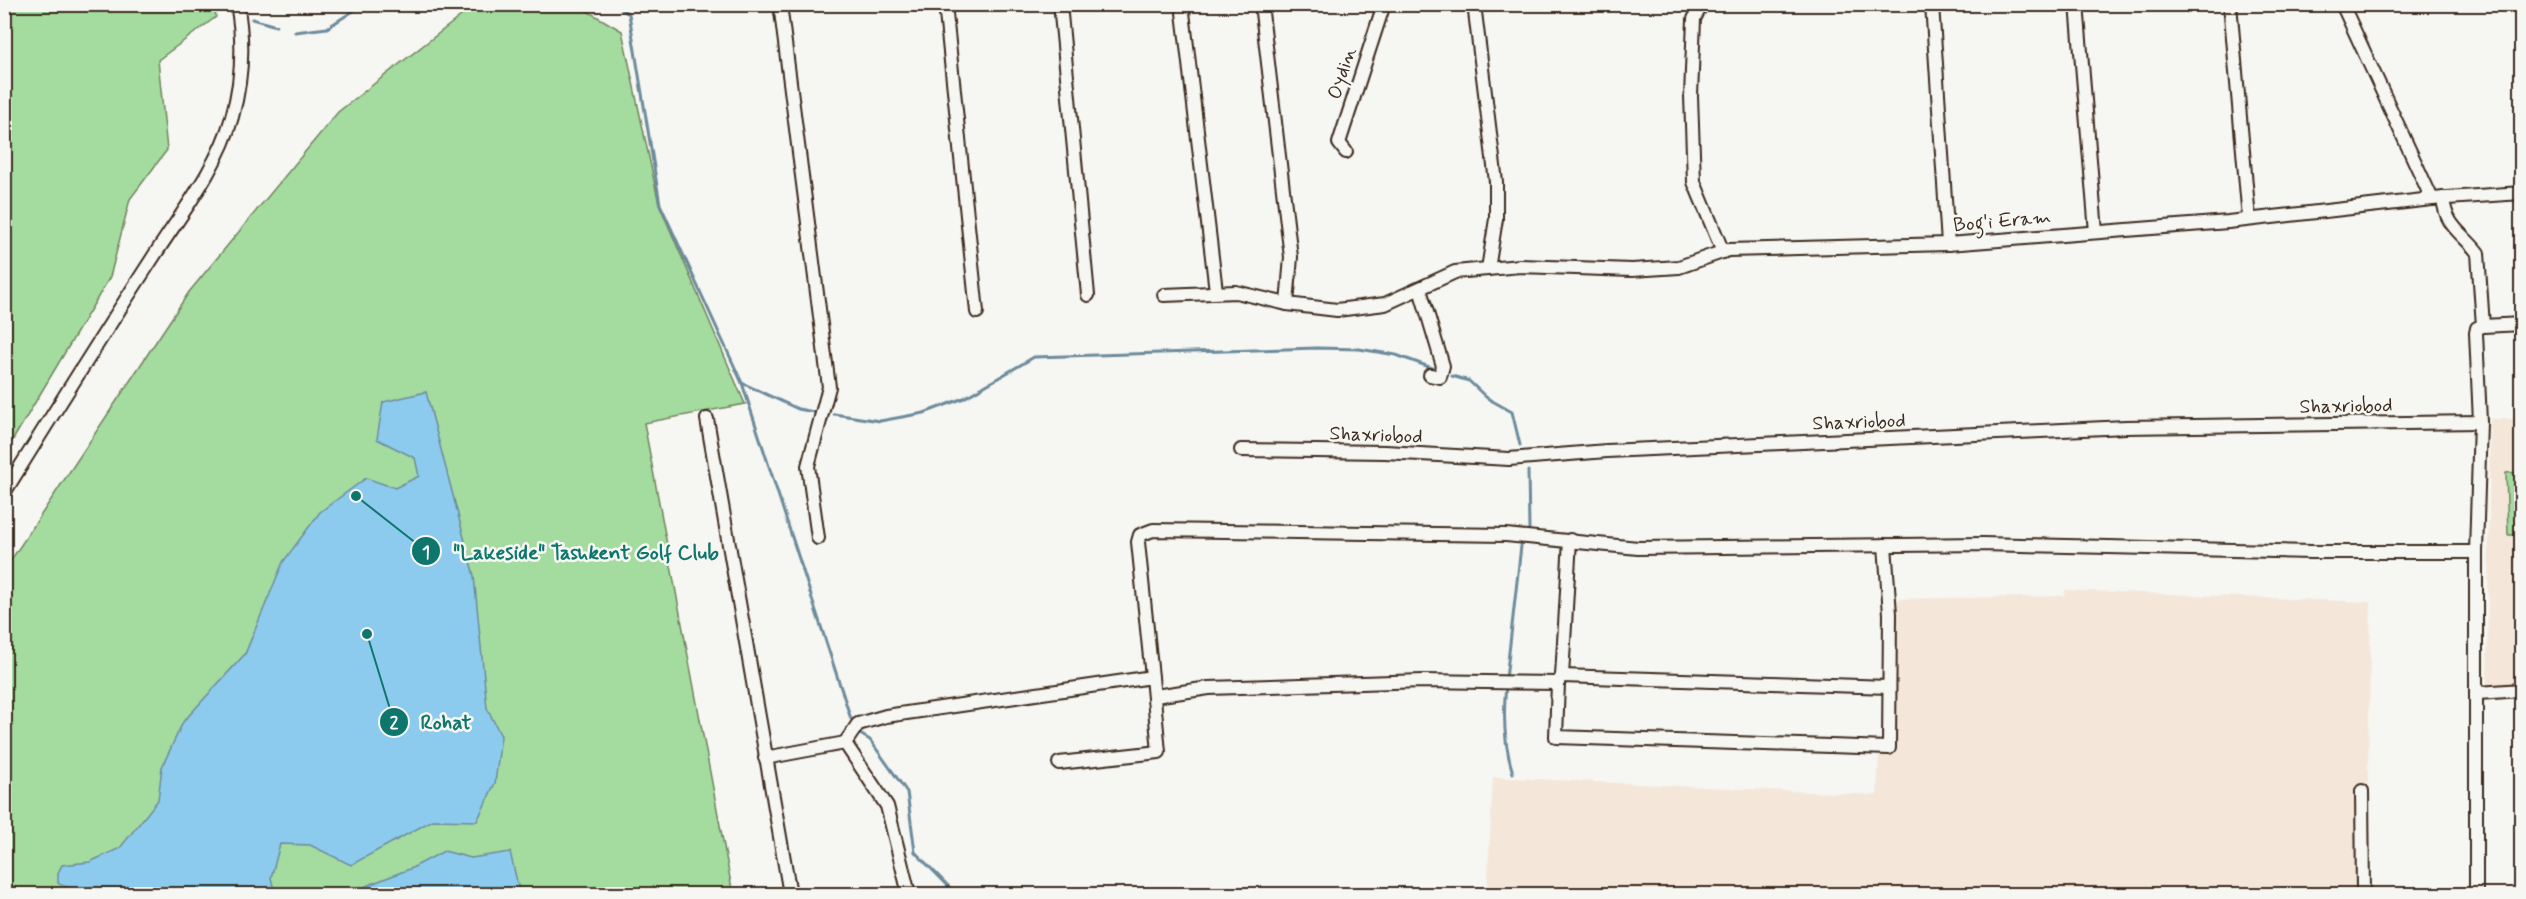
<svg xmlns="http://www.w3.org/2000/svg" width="2526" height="899" viewBox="0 0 2526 899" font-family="Mynerve,sans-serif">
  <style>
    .built { fill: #f4e7da }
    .green { fill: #a4db9f; stroke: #70825e; stroke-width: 1.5 }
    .water { fill: #8dcbee; stroke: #6c8b9b; stroke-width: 1.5 }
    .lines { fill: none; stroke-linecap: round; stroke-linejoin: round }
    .stream { stroke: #6c8b9b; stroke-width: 3 }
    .minor-casing { stroke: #3b2a1e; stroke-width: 16 }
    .minor { stroke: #f6f6f2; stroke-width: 12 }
    .labels { text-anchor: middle; stroke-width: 5; stroke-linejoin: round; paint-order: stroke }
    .street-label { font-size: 20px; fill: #3b2a1e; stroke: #f6f6f2 }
    .leader { fill: none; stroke: #0f766e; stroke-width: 2 }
    .callout-dot { fill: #0f766e; stroke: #f6f6f2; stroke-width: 2 }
    .mark-label { font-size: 18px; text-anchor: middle; font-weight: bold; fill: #fff }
    .callout-label { font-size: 21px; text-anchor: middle; font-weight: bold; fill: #0f766e; stroke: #f6f6f2; stroke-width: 5; stroke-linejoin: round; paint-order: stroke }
  </style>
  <rect width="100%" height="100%" fill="#f6f6f2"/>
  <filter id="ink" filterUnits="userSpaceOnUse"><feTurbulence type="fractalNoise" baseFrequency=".0167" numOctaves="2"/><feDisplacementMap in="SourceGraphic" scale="12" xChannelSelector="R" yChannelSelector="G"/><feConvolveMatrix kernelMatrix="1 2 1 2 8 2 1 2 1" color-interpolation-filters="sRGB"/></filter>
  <g filter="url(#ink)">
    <g class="built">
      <polygon points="2490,419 2521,419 2521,685 2487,686"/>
      <polygon points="2065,590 2371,602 2366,894 1487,894 1493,777 1877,795 1879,753 1894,753 1896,599 2064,596"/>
    </g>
    <g class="green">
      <polygon points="5,4 214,5 216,17 158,60 167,150 130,199 110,277 5,453"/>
      <polygon points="475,5 577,5 622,31 659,204 745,404 644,423 733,894 5,894 5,569 189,292 338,112"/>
      <polygon points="2521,472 2521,535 2508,535 2506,473"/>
    </g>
    <g class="water">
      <path d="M 426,392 L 474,576 L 487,708 L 501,736 L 495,783 L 477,821 L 433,820 L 351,865 L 310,845 L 280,844 L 271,878 L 275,894 C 238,895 78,899 58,883 L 58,873 L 62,865 L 90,862 L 120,848 L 158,800 L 162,767 L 183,722 L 245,654 L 283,562 L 320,512 L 366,478 L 395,488 L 419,476 L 415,458 L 377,439 L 383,402 Z"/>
      <polygon points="444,851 471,858 510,852 520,894 358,894 366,886 412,868"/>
    </g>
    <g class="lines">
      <g class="stream">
        <polyline points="614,4 629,14 660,204 742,383 851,719"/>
        <polyline points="252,19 276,26"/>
        <polyline points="295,32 327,28 364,4"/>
        <polyline points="1452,376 1469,381 1487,398 1512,412 1520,445"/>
        <polyline points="742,383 798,409 814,412"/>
        <polyline points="834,414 880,421 924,413 964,398 1034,357 1317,348 1359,349 1396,355 1435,369"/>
        <polyline points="1528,471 1529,530"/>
        <polyline points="1506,679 1521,546"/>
        <path d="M 1506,685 C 1503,714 1504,745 1513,773"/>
        <polyline points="860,734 870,740 907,792 915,852 956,894"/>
      </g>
      <g class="minor-casing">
        <g id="minor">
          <polyline points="780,4 829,387 808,466 818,538"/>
          <polyline points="945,4 977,312"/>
          <polyline points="1060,4 1088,295"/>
          <polyline points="1182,4 1216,291"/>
          <polyline points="1261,4 1291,257 1287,304"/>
          <polyline points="1474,4 1496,182 1496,219 1488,269"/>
          <polyline points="1702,4 1694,19 1691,96 1694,182 1723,252"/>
          <polyline points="1932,4 1948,244"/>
          <polyline points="2077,4 2096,232"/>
          <polyline points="2230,4 2249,219"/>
          <polyline points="2342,4 2432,199"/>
          <polyline points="1346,152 1339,143 1384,4"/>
          <path d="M 2443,198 C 2446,228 2462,232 2478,253 L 2483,326 L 2477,328 L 2476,333 L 2480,422 L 2476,552 L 2476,894"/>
          <polyline points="1420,289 1443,366 1440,377 1430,375"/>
          <polyline points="1164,295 1236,292 1287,304 1337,310 1385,304 1455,272 1520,266 1632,270 1679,267 1728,250 1948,244 2228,222 2432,199 2522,193"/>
          <polyline points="2483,326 2522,324"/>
          <polyline points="707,419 790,894"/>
          <polyline points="1241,450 1385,452 1509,459 1607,451 2126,427 2480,422"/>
          <path d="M 4,493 C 53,414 102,336 152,259 C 180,215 218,168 232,117 C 242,81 244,41 237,4"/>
          <polyline points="1570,540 1562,676 1558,683 1556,737 1889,748 1890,614 1885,545"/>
          <polyline points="1562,676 1889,687"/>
          <polyline points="2478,693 2522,690"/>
          <polyline points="1155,696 1209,688 1423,681 1558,683"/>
          <polyline points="845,743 858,724 886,716 1152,677 1138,542 1140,535 1153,530 1506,535 1638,548 1983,544 2311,552 2476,552"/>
          <polyline points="765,758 845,743 887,806 909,894"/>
          <polyline points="1059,763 1159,752 1152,677"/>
          <polyline points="2362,791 2363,894"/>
        </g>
      </g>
      <use href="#minor" class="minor"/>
    </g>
  </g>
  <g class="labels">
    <g class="street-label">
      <text transform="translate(1341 73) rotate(-72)" y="7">Oydin</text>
      <text transform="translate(2002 220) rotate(-5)" y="7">Bog'i Eram</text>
      <text transform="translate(2346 405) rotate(-1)" y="7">Shaxriobod</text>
      <text transform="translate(1859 421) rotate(-2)" y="7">Shaxriobod</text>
      <text transform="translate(1376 434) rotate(2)" y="7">Shaxriobod</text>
    </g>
  </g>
  <path class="leader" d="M356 496L426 551M367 634L394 722"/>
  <g class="callout-dot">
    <circle cx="356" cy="496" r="6"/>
    <circle cx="367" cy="634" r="6"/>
    <circle cx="426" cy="551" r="15"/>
    <circle cx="394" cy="722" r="15"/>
  </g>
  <g class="mark-label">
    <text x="426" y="558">1</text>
    <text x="394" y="728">2</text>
  </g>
  <g class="callout-label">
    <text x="586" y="559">"Lakeside" Tashkent Golf Club</text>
    <text x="446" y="729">Rohat</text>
  </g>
  <rect width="2526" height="899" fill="none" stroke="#f6f6f2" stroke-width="24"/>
  <rect x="12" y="12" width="2502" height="875" fill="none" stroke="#3b2a1e" stroke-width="2" filter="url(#ink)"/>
</svg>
